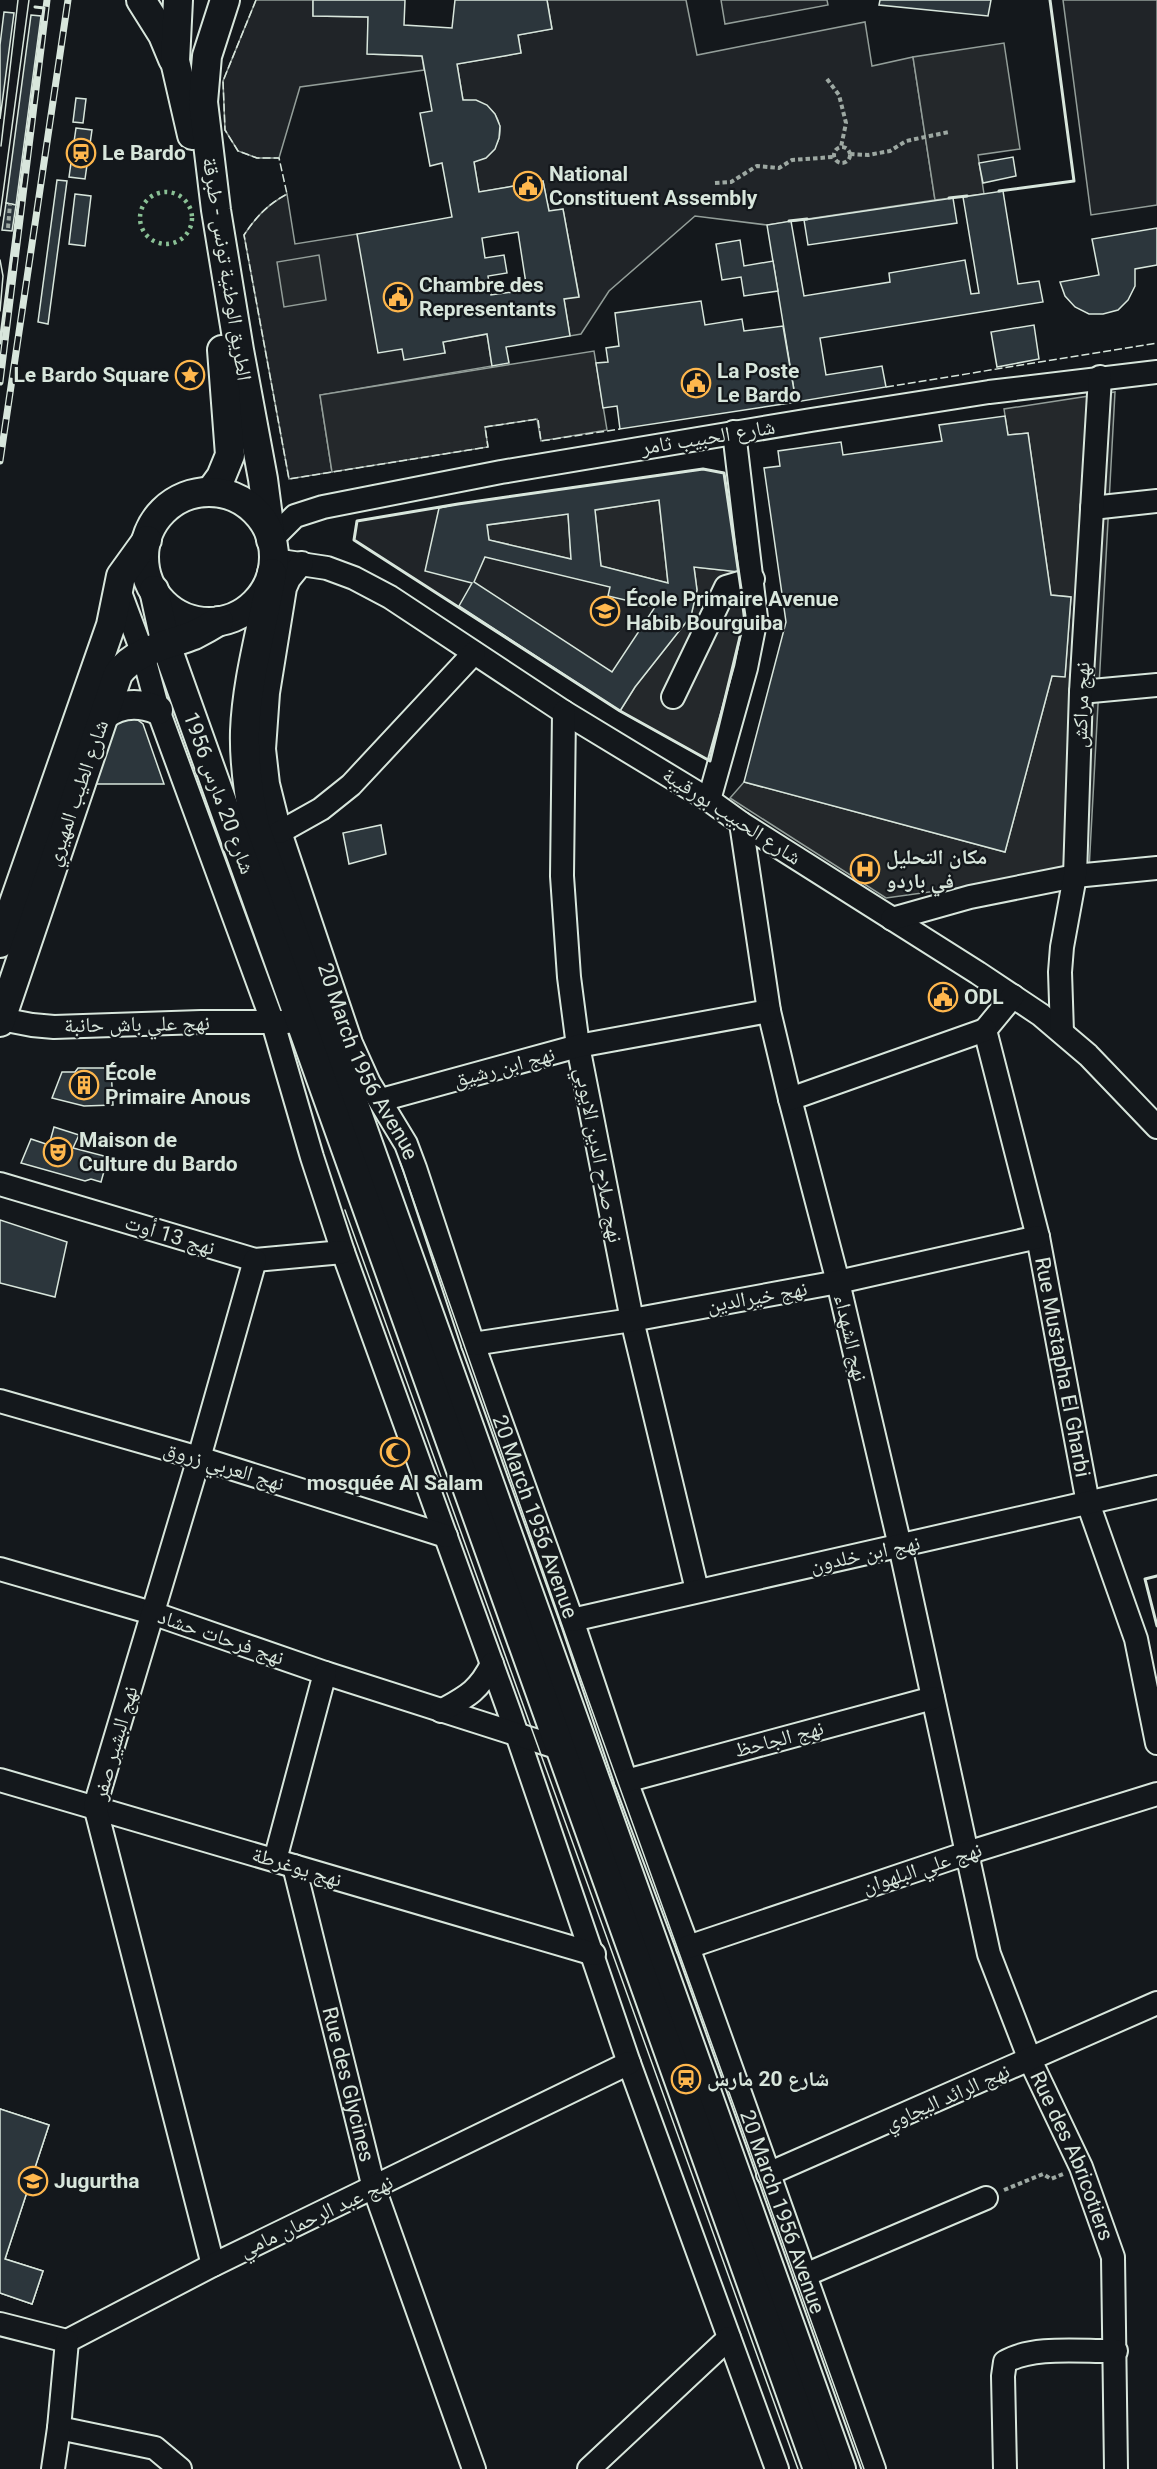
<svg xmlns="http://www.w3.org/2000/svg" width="1157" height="2469" viewBox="0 0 1157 2469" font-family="Roboto,'Noto Naskh Arabic',sans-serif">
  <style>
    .green { fill: #202428; stroke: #939e99; stroke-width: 1.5 }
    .parking { fill: #24282b; stroke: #939e99; stroke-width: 1.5 }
    .building { fill: #2c363c; stroke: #d8e6dc; stroke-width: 1.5; fill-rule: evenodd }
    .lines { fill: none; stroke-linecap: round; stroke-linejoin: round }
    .minor-casing { stroke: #d8e6dc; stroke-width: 26 }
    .major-casing { stroke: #d8e6dc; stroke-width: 32 }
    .path { stroke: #9da8a2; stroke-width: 4; stroke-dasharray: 4.5 3; stroke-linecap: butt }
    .minor { stroke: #14181c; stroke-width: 22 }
    .major { stroke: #14181c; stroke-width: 28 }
    .tram { stroke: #d8e6dc; stroke-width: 1.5 }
    .rail-casing { stroke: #d8e6dc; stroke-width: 7 }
    .rail { stroke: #14181c; stroke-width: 4.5; stroke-dasharray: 14; stroke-linecap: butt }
    .hedge { stroke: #8ac095; stroke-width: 4.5; stroke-dasharray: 3 4.5; stroke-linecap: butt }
    .fence { stroke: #d8e6dc; stroke-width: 1.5; stroke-dasharray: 8 3; stroke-linecap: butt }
    .wall { stroke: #d8e6dc; stroke-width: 3 }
    .labels { text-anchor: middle; stroke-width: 4.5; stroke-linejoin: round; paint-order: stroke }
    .poi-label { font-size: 21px; font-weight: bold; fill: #d8e6dc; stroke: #14181c; text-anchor: start }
    .street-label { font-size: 21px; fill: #d8e6dc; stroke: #14181c }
  </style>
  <rect width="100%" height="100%" fill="#14181c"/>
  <g class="green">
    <polygon points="256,0 313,0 313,16 368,17 368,54 422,56 424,70 300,87 279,158 257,158 238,151 225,130 223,81"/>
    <path d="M 547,0 L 686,0 L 697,55 L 865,22 L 872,66 L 913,57 L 935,200 L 767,225 L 695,216 L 609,291 L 581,334 L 570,336 L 564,299 L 579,296 L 563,209 L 549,211 L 543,181 L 479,192 L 474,162 C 514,147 506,101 463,100 L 457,64 L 521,53 L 518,35 L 552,29 Z"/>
    <polygon points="721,0 827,0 828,5 725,24"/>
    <polygon points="1063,0 1157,0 1157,205 1091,215"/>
    <path d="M 287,194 L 295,244 L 357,234 L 402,349 L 445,353 L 443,342 L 487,334 L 492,366 L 320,395 L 332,472 L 289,479 L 244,235 C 256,217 267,205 287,194 Z"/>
    <polygon points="703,469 724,473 745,616 710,761 620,711 354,540 357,521 458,504"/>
  </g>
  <g class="parking">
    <polygon points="1004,43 1020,149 978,155 984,194 935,200 913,57"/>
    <polygon points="319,255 326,300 284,307 277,262"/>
    <polygon points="594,351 607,430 541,441 537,419 485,427 488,447 332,472 320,395"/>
    <polygon points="1115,392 1089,870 886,898 730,798 744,782 1005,852 1052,676 1065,676 1071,597 1051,595 1028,433 1008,435 1004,409"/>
    <polygon points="659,500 668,583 601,566 595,510"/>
    <polygon points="568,514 571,559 489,540 487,525"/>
    <polygon points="694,567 739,572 745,616 710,761 620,711 635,687 691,616 697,590"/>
  </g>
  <g class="building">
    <path d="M 313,0 L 405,0 L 404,25 L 452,28 L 455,0 L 547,0 L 552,29 L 518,35 L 521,53 L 457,64 L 463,100 L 476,100 L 487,105 L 495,114 L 500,126 L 499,138 L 495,149 L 486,158 L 474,162 L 479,192 L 543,181 L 549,211 L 563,209 L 579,297 L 564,299 L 570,336 L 506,347 L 509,363 L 492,366 L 487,334 L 443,342 L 445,353 L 404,360 L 402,349 L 378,353 L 357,234 L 452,217 L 442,163 L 430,166 L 420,113 L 432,111 L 422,56 L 367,54 L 368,17 L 313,16 ZM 518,232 L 527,290 L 491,295 L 488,276 L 507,273 L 504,255 L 485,258 L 482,238 Z"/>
    <polygon points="880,0 991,0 988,16 879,5"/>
    <polygon points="4,12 14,13 0,119 0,45"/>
    <polygon points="31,15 41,16 16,205 6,203"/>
    <polygon points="76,98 86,99 83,123 73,122"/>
    <polygon points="76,128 92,130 85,179 69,177"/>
    <polygon points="1013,157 1016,176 983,183 979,163"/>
    <polygon points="57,180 67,181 48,324 38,322"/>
    <polygon points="1003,191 1018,284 1039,281 1043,302 820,338 826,375 882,366 886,387 796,402 767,225 791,221 804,296 890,282 889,273 965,260 971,294 979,293 963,197"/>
    <polygon points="75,194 91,196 85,246 69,244"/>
    <polygon points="953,198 957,223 808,245 804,220"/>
    <polygon points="6,203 16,205 12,231 2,230"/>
    <polygon points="1157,228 1157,265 1135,269 1135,286 1128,300 1118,310 1103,314 1089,314 1075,307 1065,296 1060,282 1099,275 1092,239"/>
    <polygon points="740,240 744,266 773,261 778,291 744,296 741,277 722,280 716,244"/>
    <polygon points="701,301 705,325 742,319 744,331 783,326 796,402 620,429 617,406 603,408 596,363 608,362 606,348 619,346 615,313"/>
    <polygon points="1034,325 1039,359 997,367 991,332"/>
    <polygon points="1005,416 1008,435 1028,433 1051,595 1071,597 1065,677 1052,676 1005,852 744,782 786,622 764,468 780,466 778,451 841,442 843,455 942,441 939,425"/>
    <path d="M 703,469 L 724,473 L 739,572 L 694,567 L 697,590 L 691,616 L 635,687 L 620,711 L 459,606 L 472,583 L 425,571 L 439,508 L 458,504 ZM 659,500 L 668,583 L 601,566 L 595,510 ZM 568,514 L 571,559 L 489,540 L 487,525 ZM 485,557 L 610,587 L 608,596 L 655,607 L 612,672 L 474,582 Z"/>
    <polygon points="135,718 143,724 164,784 94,784 113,730 119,719"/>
    <polygon points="381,825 386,854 349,864 343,833"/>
    <polygon points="78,1068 111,1068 113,1105 84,1106 52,1098 62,1072 75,1072"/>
    <polygon points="54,1127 79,1135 73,1148 108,1157 101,1182 91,1179 85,1181 21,1163 31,1139 49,1145"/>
    <polygon points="0,1220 67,1242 55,1297 0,1283"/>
    <polygon points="0,2109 49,2125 5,2259 43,2271 32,2304 0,2293 0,2178 15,2134 0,2129"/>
    <polygon points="0,2109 49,2125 5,2259 43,2271 32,2304 0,2293"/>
  </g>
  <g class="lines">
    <g class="minor-casing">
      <g id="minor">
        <polyline points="1092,508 1157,501"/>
        <polyline points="271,540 295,516 323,507 501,472 811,420 989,392 1157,372"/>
        <polyline points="274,560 327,568 354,578 390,597 564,712 709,800 741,823 978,973 1041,1015 1088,1055 1157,1127"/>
        <path id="s1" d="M 302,563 L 289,579 L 285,588 L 268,693 L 264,749 L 268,784 L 280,832 L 351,1043 L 369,1083 L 406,1144 L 415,1168 L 473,1344 L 572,1620 L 626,1781 L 688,1947 L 874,2469"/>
        <polyline points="120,584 121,595 143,654 158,710 273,1023 312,1157 343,1252 510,1714 629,2063 777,2469"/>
        <polyline points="1081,692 1157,685"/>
        <polyline points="673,697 726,587 753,579"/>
        <polyline points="564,712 562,876 569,977 578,1046 632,1320 697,1590"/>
        <polyline points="709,800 746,668 756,618 734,432"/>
        <path id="s2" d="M 741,823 L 769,1011 L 790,1099 L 838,1282 L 900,1546 L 989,1954 L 1030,2060 L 1081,2167 L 1113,2257 L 1116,2469"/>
        <polyline points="280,832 321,809 351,785 474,653"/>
        <polyline points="892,919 970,897 1075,876 1157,868"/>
        <path id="s3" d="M 1013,996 L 985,1030 L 1038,1237 L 1088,1503 L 1136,1639 L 1157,1743"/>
        <polyline points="1,1019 32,1025 54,1027 201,1022 287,1022"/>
        <polyline points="1062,1032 1060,972 1062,947 1075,876 1081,692 1100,377"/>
        <polyline points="790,1099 985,1030"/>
        <polyline points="381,1100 578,1046 769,1011"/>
        <polyline points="0,1184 255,1260 343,1252"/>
        <polyline points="473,1344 632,1320 838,1282 1038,1237"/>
        <polyline points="0,1401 199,1458 446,1536"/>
        <polyline points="0,1569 152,1613 325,1673 572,1752"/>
        <polyline points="572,1620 1157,1487"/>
        <path d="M 441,1711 C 466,1697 479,1691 492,1664"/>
        <polyline points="0,1780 594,1954"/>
        <polyline points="626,1781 933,1698"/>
        <polyline points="275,1860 325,1673"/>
        <path id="s4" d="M 294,1866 L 374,2188 L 474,2469"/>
        <polyline points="688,1947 967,1853 1157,1794"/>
        <polyline points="768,2174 1157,2003"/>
        <polyline points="213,2265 95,1806 199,1458 255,1260"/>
        <polyline points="805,2275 986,2198"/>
        <polyline points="0,2324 67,2341 213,2265 629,2063"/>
        <polyline points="59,2428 155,2448 180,2469"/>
        <polyline points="53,2469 59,2428 67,2341"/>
        <polyline points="589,2469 729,2338"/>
        <path d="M 1005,2469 L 1003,2376 L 1005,2362 C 1033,2345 1084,2352 1116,2351"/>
      </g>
    </g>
    <g class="major-casing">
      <g id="major">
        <polyline points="141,0 163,35 173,59"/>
        <polyline points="178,0 175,61 192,135"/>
        <polyline points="225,0 207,56 203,102 216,210 239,350 263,479 271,540"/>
        <polyline points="210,492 221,477 230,455 222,350"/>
        <circle cx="209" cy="557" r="65"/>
        <path d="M 272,573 C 263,626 247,678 245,731 C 244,763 249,796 255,827 L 841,2469"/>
        <polyline points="154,590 166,645 818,2469"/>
        <path d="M 103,716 C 119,703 139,702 158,710"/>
        <polyline points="0,943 111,625 121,576 147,540"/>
        <path d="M 0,1022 L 118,674 C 135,650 168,645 194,635 C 202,631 211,626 219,621"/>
      </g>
    </g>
    <g class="path">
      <polyline points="827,79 839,95 846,123 841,147"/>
      <circle cx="842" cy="155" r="8"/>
      <polyline points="850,154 868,155 890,151 906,141 949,132"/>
      <polyline points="715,183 731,182 757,166 779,168 792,160 833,157"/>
      <polyline points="8,228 10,204"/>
      <polyline points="1004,2190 1043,2174 1051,2179 1063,2174"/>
    </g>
    <use href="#minor" class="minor"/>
    <use href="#major" class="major"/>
    <g class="tram">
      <polyline points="1,146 18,0"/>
      <polyline points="0,216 29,0"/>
      <polyline points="0,260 3,276 0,311"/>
      <polyline points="400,1162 579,1674 864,2469"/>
      <polyline points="345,1210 798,2469"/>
    </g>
    <g class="rail-casing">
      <g id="rail">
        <polyline points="0,382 47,0"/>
        <polyline points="0,461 68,0"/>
      </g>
    </g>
    <use href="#rail" class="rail"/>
    <circle class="hedge" cx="166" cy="218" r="26"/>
    <g class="fence">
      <path d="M 256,0 L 223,81 L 225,130 L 238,151 L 257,158 L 279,158 L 287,194 C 267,205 256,217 244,235 L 289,479 L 488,447 L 485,427 L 538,419 L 541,441 L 620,429"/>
      <polyline points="886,387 1157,343"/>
    </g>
    <g class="wall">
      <polyline points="999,191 1074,181 1050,0"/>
      <polyline points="949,198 967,196"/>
      <polyline points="789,221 807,219"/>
      <polyline points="0,343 44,8 35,7"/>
      <polygon points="703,469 724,473 745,616 710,761 620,711 354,540 357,521 458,504"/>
      <polyline points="1157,1576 1145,1579 1157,1626"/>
    </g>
  </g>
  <defs>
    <g id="station-ring" transform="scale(1.5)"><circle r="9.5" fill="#14181c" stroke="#ffb74d" stroke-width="1.5"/><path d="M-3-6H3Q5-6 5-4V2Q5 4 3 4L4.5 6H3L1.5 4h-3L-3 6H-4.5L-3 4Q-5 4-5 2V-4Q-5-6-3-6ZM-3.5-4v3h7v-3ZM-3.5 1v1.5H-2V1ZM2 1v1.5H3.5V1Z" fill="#ffb74d"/></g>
    <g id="civic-ring" transform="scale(1.5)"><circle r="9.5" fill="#14181c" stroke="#ffb74d" stroke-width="1.5"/><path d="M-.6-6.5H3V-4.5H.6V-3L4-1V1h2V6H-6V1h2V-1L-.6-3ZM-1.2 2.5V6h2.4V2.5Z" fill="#ffb74d"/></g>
    <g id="sight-ring" transform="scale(1.5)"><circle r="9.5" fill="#14181c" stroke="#ffb74d" stroke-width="1.5"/><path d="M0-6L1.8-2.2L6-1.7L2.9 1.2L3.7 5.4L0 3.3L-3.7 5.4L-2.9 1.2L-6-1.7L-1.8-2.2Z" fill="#ffb74d"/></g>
    <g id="school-ring" transform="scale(1.5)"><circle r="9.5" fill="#14181c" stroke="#ffb74d" stroke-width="1.5"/><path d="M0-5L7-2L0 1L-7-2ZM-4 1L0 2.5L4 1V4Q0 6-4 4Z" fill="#ffb74d"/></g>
    <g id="hospital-ring" transform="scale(1.5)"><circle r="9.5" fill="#14181c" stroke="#ffb74d" stroke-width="1.5"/><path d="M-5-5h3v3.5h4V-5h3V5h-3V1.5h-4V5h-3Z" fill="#ffb74d"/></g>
    <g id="building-ring" transform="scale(1.5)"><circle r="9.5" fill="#14181c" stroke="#ffb74d" stroke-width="1.5"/><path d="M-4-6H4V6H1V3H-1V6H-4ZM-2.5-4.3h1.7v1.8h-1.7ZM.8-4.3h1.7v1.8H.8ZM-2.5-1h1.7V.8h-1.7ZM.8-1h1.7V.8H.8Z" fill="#ffb74d"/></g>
    <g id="theatre-ring" transform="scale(1.5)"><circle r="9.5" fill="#14181c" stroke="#ffb74d" stroke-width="1.5"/><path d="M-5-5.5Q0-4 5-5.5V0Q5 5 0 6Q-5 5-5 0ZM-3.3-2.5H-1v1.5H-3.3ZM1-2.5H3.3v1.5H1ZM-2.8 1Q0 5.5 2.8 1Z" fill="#ffb74d"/></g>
    <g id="mosque-ring" transform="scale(1.5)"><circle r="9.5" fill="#14181c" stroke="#ffb74d" stroke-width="1.5"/><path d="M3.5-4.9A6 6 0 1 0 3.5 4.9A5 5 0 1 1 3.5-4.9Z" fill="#ffb74d"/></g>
  </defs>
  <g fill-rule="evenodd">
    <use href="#station-ring" x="81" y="153"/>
    <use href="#civic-ring" x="528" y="186"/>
    <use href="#civic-ring" x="398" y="297"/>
    <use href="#sight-ring" x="190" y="375"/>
    <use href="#civic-ring" x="696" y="383"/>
    <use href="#school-ring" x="605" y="611"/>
    <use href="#hospital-ring" x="865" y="869"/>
    <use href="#civic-ring" x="943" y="997"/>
    <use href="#building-ring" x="84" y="1085"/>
    <use href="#theatre-ring" x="58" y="1152"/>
    <use href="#mosque-ring" x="395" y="1452"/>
    <use href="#station-ring" x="686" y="2079"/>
    <use href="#school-ring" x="33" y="2181"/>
  </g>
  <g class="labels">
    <g class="poi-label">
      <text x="102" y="160">Le Bardo</text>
      <text x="549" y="181">National<tspan x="549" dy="24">Constituent Assembly</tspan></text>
      <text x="419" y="292">Chambre des<tspan x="419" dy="24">Representants</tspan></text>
      <text x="717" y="378">La Poste<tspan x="717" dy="24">Le Bardo</tspan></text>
      <text x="169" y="382" text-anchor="end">Le Bardo Square</text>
      <text x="626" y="606">École Primaire Avenue<tspan x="626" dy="24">Habib Bourguiba</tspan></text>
      <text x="886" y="864">مكان التحليل<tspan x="886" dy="24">في باردو</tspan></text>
      <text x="964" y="1004">ODL</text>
      <text x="105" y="1080">École<tspan x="105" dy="24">Primaire Anous</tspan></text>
      <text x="79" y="1147">Maison de<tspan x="79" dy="24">Culture du Bardo</tspan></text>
      <text x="395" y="1490" text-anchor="middle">mosquée Al Salam</text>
      <text x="707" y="2086">شارع 20 مارس</text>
      <text x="54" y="2188">Jugurtha</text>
    </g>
    <g class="street-label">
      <text transform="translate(227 269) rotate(81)" y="7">الطريق الوطنية تونس - طبرقة</text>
      <text transform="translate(708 437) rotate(-9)" y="7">شارع الحبيب ثامر</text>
      <text transform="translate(1081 705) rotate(-88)" y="7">نهج مراكش</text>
      <text transform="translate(77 793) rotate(-71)" y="7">شارع الطيب المهيري</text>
      <text transform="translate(219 793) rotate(70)" y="7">شارع 20 مارس 1956</text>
      <text transform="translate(732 816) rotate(33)" y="7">شارع الحبيب بورقيبة</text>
      <text transform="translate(137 1024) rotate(-1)" y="7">نهج علي باش حانبة</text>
      <text dy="7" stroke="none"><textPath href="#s1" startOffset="524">20 March 1956 Avenue</textPath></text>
      <text transform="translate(504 1067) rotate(-15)" y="7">نهج ابن رشيق</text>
      <text transform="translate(599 1155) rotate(79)" y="7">نهج صلاح الدين الايوبي</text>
      <text transform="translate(170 1235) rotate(17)" y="7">نهج 13 أوت</text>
      <text transform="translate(757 1297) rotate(-10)" y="7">نهج خيرالدين</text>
      <text transform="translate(851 1338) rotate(77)" y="7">نهج الشهداء</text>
      <text dy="7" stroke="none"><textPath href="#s3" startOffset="390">Rue Mustapha El Gharbi</textPath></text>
      <text transform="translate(224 1466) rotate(17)" y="7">نهج العربي زروق</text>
      <text dy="7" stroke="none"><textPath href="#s1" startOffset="1010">20 March 1956 Avenue</textPath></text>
      <text transform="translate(865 1554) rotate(-12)" y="7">نهج ابن خلدون</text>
      <text transform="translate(221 1637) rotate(19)" y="7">نهج فرحات حشاد</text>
      <text transform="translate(779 1739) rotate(-15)" y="7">نهج الجاحظ</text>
      <text transform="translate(115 1743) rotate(-74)" y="7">نهج البشير صفر</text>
      <text transform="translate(297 1867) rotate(17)" y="7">نهج يوغرطة</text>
      <text transform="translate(922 1868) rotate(-18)" y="7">نهج علي البلهوان</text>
      <text dy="7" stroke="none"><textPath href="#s4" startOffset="225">Rue des Glycines</textPath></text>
      <text transform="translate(947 2097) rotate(-24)" y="7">نهج الرائد البجاوي</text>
      <text dy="7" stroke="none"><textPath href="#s2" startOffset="1377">Rue des Abricotiers</textPath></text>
      <text dy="7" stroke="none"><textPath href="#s1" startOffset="1748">20 March 1956 Avenue</textPath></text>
      <text transform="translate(316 2216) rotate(-25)" y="7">نهج عبد الرحمان مامي</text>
    </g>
  </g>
</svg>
